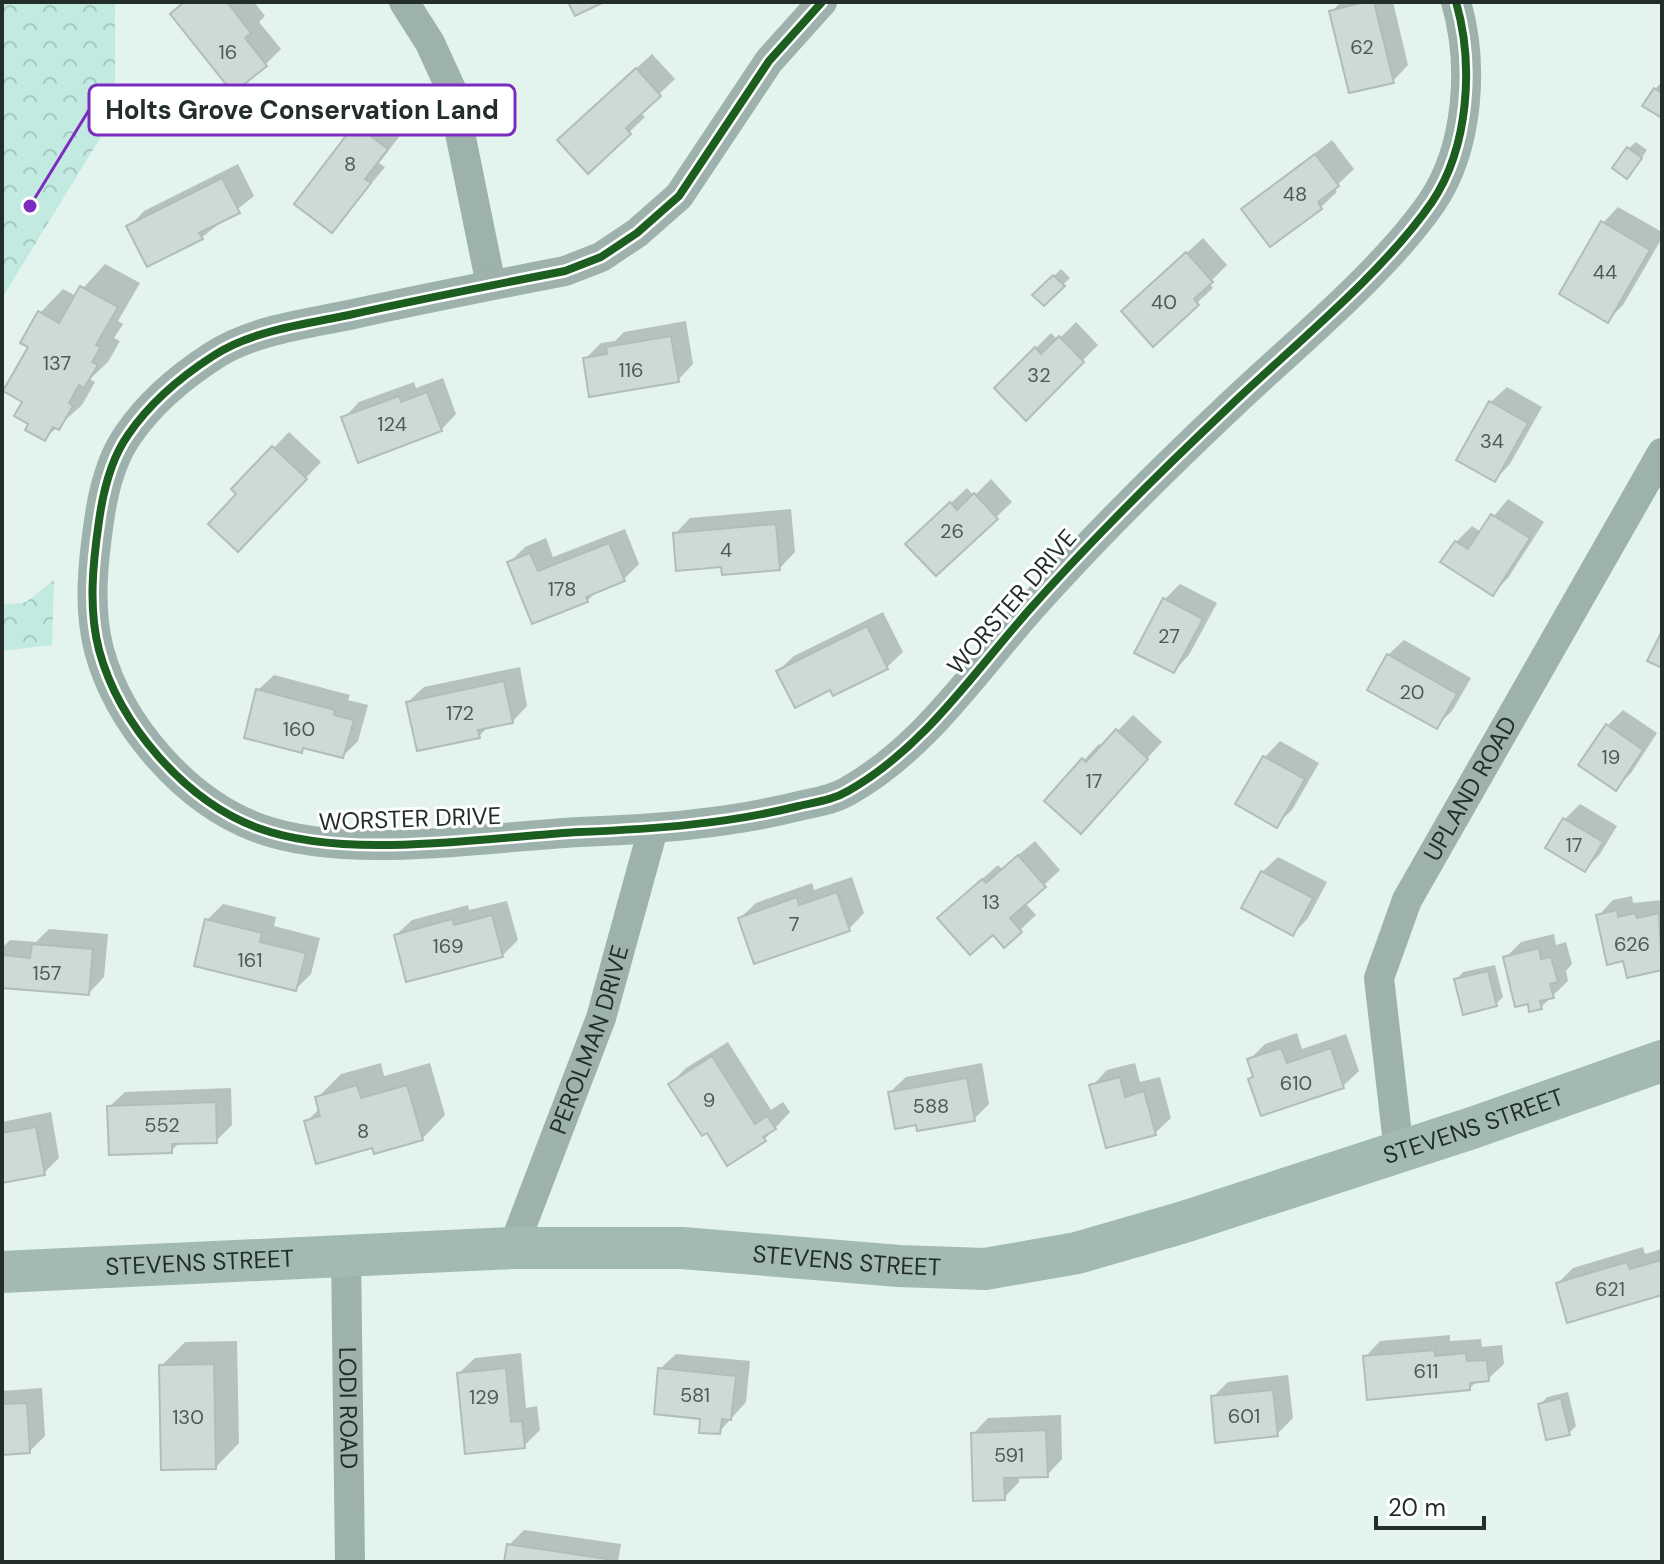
<svg xmlns="http://www.w3.org/2000/svg" width="1664" height="1564" viewBox="0 0 1664 1564" font-family="'DM Sans',sans-serif">
  <style>
    .forest { fill: url(#forest-crowns) }
    .shadow { fill: #0003 }
    .building { fill: #cedad6; stroke: #b1bdba; stroke-width: 2 }
    .lines { fill: none; stroke-linecap: round; stroke-linejoin: round }
    .street { stroke: #9db2ad; stroke-width: 30 }
    .secondary { stroke: #a2b9b4; stroke-width: 42 }
    .cycleway-casing { stroke: #fff; stroke-width: 13 }
    .cycleway { stroke: #1b5e20; stroke-width: 8 }
    .labels { text-anchor: middle; stroke-width: 6; stroke-linejoin: round; paint-order: stroke }
    .number-label { font-size: 20px; fill: #4e5a57 }
    .street-label { font-size: 24px; fill: #232e2b; stroke: #fff }
    .leader { fill: none; stroke: #7b2cbf; stroke-width: 3 }
    .callout-dot { fill: #7b2cbf; stroke: #fff; stroke-width: 3 }
    .callout { fill: #fff; stroke: #7b2cbf; stroke-width: 3 }
    .callout-label { font-size: 26px; text-anchor: middle; font-weight: bold; fill: #232e2b }
  </style>
  <defs>
    <pattern id="forest-crowns" width="20" height="18" patternUnits="userSpaceOnUse" patternTransform="scale(2)"><rect width="20" height="18" fill="#c3eae1"/><path d="M2 6a3 3 0 1 1 6 0M12 15a3 3 0 1 1 6 0" fill="none" stroke="#a7c9c1"/></pattern>
  </defs>
  <rect width="100%" height="100%" fill="#e3f3ee"/>
  <g class="forest">
    <polygon points="2,2 115,2 115,114 2,298"/>
    <polygon points="54,580 52,645 2,651 2,605 26,602"/>
  </g>
  <g class="shadow">
    <polygon points="184,2 254,2 265,16 259,22 281,49 265,65"/>
    <polygon points="1341,2 1393,2 1408,65 1393,81 1332,11"/>
    <polygon points="652,54 675,79 640,112 645,117 588,171 575,125"/>
    <polygon points="1662,82 1662,116 1655,89"/>
    <polygon points="372,110 402,133 379,163 385,167 332,231 356,125"/>
    <polygon points="1332,140 1354,169 1334,188 1337,192 1321,207 1270,245 1244,209"/>
    <polygon points="1636,142 1647,150 1634,169 1628,149"/>
    <polygon points="238,164 254,196 201,238 129,227 144,211"/>
    <polygon points="1618,207 1662,232 1662,238 1623,305 1608,320 1603,223"/>
    <polygon points="1203,238 1227,265 1209,283 1213,288 1153,344 1140,296"/>
    <polygon points="105,264 140,283 118,321 123,324 114,338 120,341 108,362 90,379 95,382 82,405 44,439 31,424 24,401 30,346 40,313 63,289 76,296"/>
    <polygon points="1061,269 1070,278 1044,303 1035,295"/>
    <polygon points="686,321 693,364 678,380 585,359 601,343 615,341 624,332"/>
    <polygon points="1076,322 1098,345 1026,418 996,388 1051,333 1058,340"/>
    <polygon points="443,378 456,414 441,430 344,418 359,402 414,382 416,388"/>
    <polygon points="1507,387 1542,407 1510,464 1495,480 1459,459 1491,402"/>
    <polygon points="289,432 321,462 253,534 239,494 234,489"/>
    <polygon points="991,479 1012,502 936,574 924,528 967,488 974,496"/>
    <polygon points="1508,499 1544,522 1508,578 1493,593 1456,542 1472,526 1481,532"/>
    <polygon points="791,509 795,552 780,568 675,534 690,518"/>
    <polygon points="625,529 639,564 623,580 598,590 587,601 510,562 525,547 546,538 553,557"/>
    <polygon points="1180,584 1217,603 1189,655 1174,671 1165,599"/>
    <polygon points="883,612 903,652 887,667 834,693 831,687 778,671 794,656"/>
    <polygon points="1404,640 1471,678 1452,711 1436,726 1388,655"/>
    <polygon points="520,667 527,706 512,722 489,726 479,736 408,702 424,687"/>
    <polygon points="274,675 350,695 348,700 368,705 358,741 343,756 306,746 301,750 258,690"/>
    <polygon points="1623,710 1657,733 1631,773 1616,788 1607,726"/>
    <polygon points="1133,715 1162,742 1096,815 1046,801 1099,744 1102,747"/>
    <polygon points="1280,741 1319,763 1292,810 1276,825 1238,804 1265,757"/>
    <polygon points="1580,804 1617,826 1600,854 1585,870 1565,819"/>
    <polygon points="1035,841 1060,870 1025,903 1036,915 1004,945 955,903 998,865 1002,869"/>
    <polygon points="1278,857 1327,882 1308,918 1293,934 1262,872"/>
    <polygon points="852,877 864,913 849,929 740,918 756,903 812,883 814,890"/>
    <polygon points="1632,896 1633,903 1662,900 1662,968 1628,976 1624,959 1598,916 1613,900"/>
    <polygon points="507,901 518,940 502,956 396,935 412,920 468,905 469,910"/>
    <polygon points="223,904 276,917 274,926 320,938 311,974 296,989 207,920"/>
    <polygon points="49,929 108,934 104,977 89,993 2,986 2,948 10,940 36,942"/>
    <polygon points="1554,934 1556,945 1566,942 1572,964 1566,971 1568,981 1541,1007 1529,1002 1505,958 1521,942"/>
    <polygon points="1495,965 1503,997 1496,1004 1456,980 1463,972"/>
    <polygon points="1297,1033 1302,1049 1346,1034 1359,1071 1343,1086 1249,1060 1265,1044"/>
    <polygon points="728,1042 771,1110 783,1102 790,1112 764,1140 708,1130 670,1084 686,1068"/>
    <polygon points="381,1063 384,1076 430,1063 445,1115 422,1139 306,1122 320,1108 317,1098 341,1074"/>
    <polygon points="982,1063 989,1104 974,1119 918,1123 890,1092 906,1077"/>
    <polygon points="1135,1063 1140,1082 1160,1077 1171,1118 1155,1133 1092,1086 1107,1070"/>
    <polygon points="231,1088 232,1125 216,1141 180,1142 171,1151 109,1107 125,1092"/>
    <polygon points="51,1112 59,1158 44,1173 2,1181 2,1122"/>
    <polygon points="1643,1247 1645,1254 1662,1249 1662,1293 1569,1320 1558,1283 1573,1268"/>
    <polygon points="1450,1335 1450,1341 1481,1339 1482,1347 1502,1345 1504,1364 1488,1379 1478,1380 1469,1389 1365,1357 1380,1341"/>
    <polygon points="237,1341 239,1443 216,1467 161,1366 185,1342"/>
    <polygon points="521,1353 526,1408 537,1406 540,1430 524,1446 459,1373 475,1358"/>
    <polygon points="676,1354 750,1361 746,1402 719,1432 660,1369"/>
    <polygon points="1288,1375 1293,1418 1277,1434 1213,1397 1228,1382"/>
    <polygon points="42,1388 45,1436 29,1452 2,1453 2,1391"/>
    <polygon points="1568,1392 1576,1426 1569,1433 1540,1405 1547,1397"/>
    <polygon points="1061,1415 1062,1459 1047,1475 1019,1476 1019,1482 1004,1498 973,1434 988,1418"/>
    <polygon points="524,1530 621,1544 618,1562 506,1562 509,1545"/>
  </g>
  <g class="building">
    <polygon points="184,2 227,2 251,33 245,38 267,66 233,93 170,14"/>
    <polygon points="568,2 604,2 575,16"/>
    <polygon points="1364,2 1374,2 1394,83 1349,93 1329,11"/>
    <polygon points="636,68 661,96 626,128 631,134 588,174 557,140"/>
    <polygon points="1654,88 1662,93 1662,118 1642,106"/>
    <polygon points="355,124 388,149 365,179 371,183 332,233 294,204"/>
    <polygon points="1627,147 1642,158 1627,179 1612,168"/>
    <polygon points="1315,154 1339,186 1318,202 1322,209 1270,247 1241,209"/>
    <polygon points="222,178 240,213 199,233 203,239 147,267 126,226"/>
    <polygon points="1601,221 1650,250 1608,323 1559,294"/>
    <polygon points="1186,252 1213,282 1194,299 1199,305 1153,347 1121,311"/>
    <polygon points="1053,275 1065,286 1044,306 1032,295"/>
    <polygon points="80,286 118,307 96,345 101,347 92,362 98,365 84,388 79,385 69,403 73,406 59,430 53,427 45,441 25,430 28,424 14,416 22,402 3,391 28,347 20,343 38,311 59,323"/>
    <polygon points="671,336 679,382 589,397 583,358 607,354 606,347"/>
    <polygon points="1059,336 1084,362 1026,421 994,388 1035,347 1041,354"/>
    <polygon points="427,392 442,431 358,463 341,417 399,396 401,402"/>
    <polygon points="1489,401 1528,423 1495,482 1456,460"/>
    <polygon points="272,446 307,479 238,552 208,524 236,494 231,489"/>
    <polygon points="974,493 998,519 936,576 905,544 950,502 957,510"/>
    <polygon points="1491,514 1530,538 1493,596 1440,562 1455,541 1468,549"/>
    <polygon points="776,524 780,570 722,575 721,567 676,571 673,533"/>
    <polygon points="609,543 625,581 586,597 588,602 532,624 507,562 530,553 538,571"/>
    <polygon points="1163,598 1203,619 1174,673 1134,653"/>
    <polygon points="867,626 888,669 833,696 830,690 795,708 776,671"/>
    <polygon points="1662,631 1662,668 1647,661"/>
    <polygon points="1387,654 1457,694 1437,729 1367,690"/>
    <polygon points="504,681 513,723 478,730 480,738 417,751 406,702"/>
    <polygon points="256,689 335,710 334,715 354,720 343,758 303,748 302,753 244,738"/>
    <polygon points="1606,724 1643,750 1616,791 1578,765"/>
    <polygon points="1116,729 1148,759 1081,834 1044,801 1082,758 1086,762"/>
    <polygon points="1263,756 1305,779 1277,828 1235,804"/>
    <polygon points="1563,818 1603,842 1585,872 1545,848"/>
    <polygon points="1018,855 1046,887 1010,918 1022,932 1004,948 993,935 970,955 937,918 982,879 986,883"/>
    <polygon points="1261,871 1313,898 1293,936 1241,908"/>
    <polygon points="837,892 850,931 754,964 738,918 797,897 799,905"/>
    <polygon points="1617,910 1618,917 1635,913 1637,918 1659,913 1662,970 1627,978 1623,961 1607,965 1596,915"/>
    <polygon points="492,915 503,957 406,982 394,935 452,919 454,925"/>
    <polygon points="205,919 262,933 260,942 306,953 296,991 194,966"/>
    <polygon points="32,944 93,949 89,995 2,988 2,955 30,958"/>
    <polygon points="1539,948 1541,959 1551,957 1558,982 1550,984 1554,998 1540,1001 1542,1009 1529,1012 1528,1004 1515,1007 1503,957"/>
    <polygon points="1488,971 1497,1006 1463,1015 1454,979"/>
    <polygon points="1281,1048 1287,1063 1331,1048 1344,1088 1261,1116 1248,1079 1253,1077 1247,1059"/>
    <polygon points="712,1056 755,1124 767,1116 776,1129 763,1137 766,1141 727,1166 707,1133 702,1136 668,1084"/>
    <polygon points="1120,1077 1125,1097 1144,1091 1156,1135 1106,1148 1089,1085"/>
    <polygon points="967,1078 975,1121 917,1131 916,1125 895,1129 888,1092"/>
    <polygon points="357,1085 361,1098 407,1085 423,1140 374,1154 372,1148 316,1164 304,1121 320,1116 315,1097"/>
    <polygon points="216,1102 217,1143 172,1144 172,1153 109,1155 107,1106"/>
    <polygon points="36,1127 45,1175 2,1183 2,1133"/>
    <polygon points="1661,1260 1662,1295 1567,1323 1556,1283 1627,1262 1630,1269"/>
    <polygon points="1435,1350 1435,1356 1466,1353 1467,1361 1487,1360 1489,1381 1470,1383 1470,1390 1367,1400 1363,1356"/>
    <polygon points="214,1364 216,1469 161,1470 159,1365"/>
    <polygon points="506,1368 511,1422 522,1421 525,1448 465,1454 457,1373"/>
    <polygon points="658,1368 736,1376 731,1420 722,1419 720,1434 699,1433 700,1419 654,1414"/>
    <polygon points="1273,1390 1278,1436 1215,1443 1211,1396"/>
    <polygon points="1561,1398 1570,1435 1546,1440 1538,1404"/>
    <polygon points="27,1403 30,1453 2,1455 2,1404"/>
    <polygon points="1046,1430 1048,1477 1004,1478 1005,1500 973,1501 971,1433"/>
    <polygon points="507,1544 607,1559 606,1562 504,1562"/>
  </g>
  <g class="lines">
    <g class="street">
      <polyline points="404,2 430,43 451,89 491,285"/>
      <path d="M 822,2 L 769,61 L 679,196 L 637,233 L 601,257 L 565,271 C 493,285 421,299 349,315 C 305,324 250,331 213,356 C 182,376 149,404 128,435 C 111,459 103,492 99,521 C 93,562 88,608 99,650 C 119,724 185,801 258,828 C 348,861 484,837 580,832 C 654,829 727,824 799,806 C 816,802 833,800 848,791 C 924,748 973,673 1030,609 C 1094,537 1161,471 1231,405 C 1293,346 1384,272 1432,202 C 1469,147 1474,64 1456,2"/>
      <path id="s1" d="M 1399,1152 L 1379,978 L 1407,900 L 1662,453"/>
      <path id="s2" d="M 513,1248 L 601,1018 L 653,829"/>
      <path id="s3" d="M 346,1254 L 350,1562"/>
    </g>
    <path class="secondary" id="s4" d="M 2,1272 L 513,1248 L 682,1248 L 899,1266 L 985,1269 L 1077,1253 L 1184,1222 L 1475,1127 L 1662,1061"/>
    <g class="cycleway-casing">
      <path id="cycleway" d="M 822,2 L 769,61 L 679,196 L 637,233 L 601,257 L 565,271 C 493,285 421,299 349,315 C 305,324 250,331 213,356 C 182,376 149,404 128,435 C 111,459 103,492 99,521 C 93,562 88,608 99,650 C 119,724 185,801 258,828 C 348,861 484,837 580,832 C 654,829 727,824 799,806 C 816,802 833,800 848,791 C 924,748 973,673 1030,609 C 1094,537 1161,471 1231,405 C 1293,346 1384,272 1432,202 C 1469,147 1474,64 1456,2"/>
    </g>
    <use href="#cycleway" class="cycleway"/>
  </g>
  <g class="labels">
    <g class="number-label">
      <text x="1362" y="54">62</text>
      <text x="228" y="59">16</text>
      <text x="350" y="171">8</text>
      <text x="1295" y="201">48</text>
      <text x="1605" y="279">44</text>
      <text x="1164" y="309">40</text>
      <text x="57" y="370">137</text>
      <text x="631" y="377">116</text>
      <text x="1039" y="382">32</text>
      <text x="392" y="431">124</text>
      <text x="1492" y="448">34</text>
      <text x="952" y="538">26</text>
      <text x="726" y="557">4</text>
      <text x="562" y="596">178</text>
      <text x="1169" y="643">27</text>
      <text x="1412" y="699">20</text>
      <text x="460" y="720">172</text>
      <text x="299" y="736">160</text>
      <text x="1611" y="764">19</text>
      <text x="1094" y="788">17</text>
      <text x="1574" y="852">17</text>
      <text x="991" y="909">13</text>
      <text x="794" y="931">7</text>
      <text x="1632" y="951">626</text>
      <text x="448" y="953">169</text>
      <text x="250" y="967">161</text>
      <text x="47" y="980">157</text>
      <text x="1296" y="1090">610</text>
      <text x="709" y="1107">9</text>
      <text x="931" y="1113">588</text>
      <text x="162" y="1132">552</text>
      <text x="363" y="1138">8</text>
      <text x="1610" y="1296">621</text>
      <text x="1426" y="1378">611</text>
      <text x="695" y="1402">581</text>
      <text x="484" y="1404">129</text>
      <text x="1244" y="1423">601</text>
      <text x="188" y="1424">130</text>
      <text x="1009" y="1462">591</text>
    </g>
    <g class="street-label">
      <text transform="translate(1012 602) rotate(-49)" y="8">WORSTER DRIVE</text>
      <text dy="8" stroke="none"><textPath href="#s1" startOffset="386">UPLAND ROAD</textPath></text>
      <text transform="translate(410 819) rotate(-2)" y="8">WORSTER DRIVE</text>
      <text dy="8" stroke="none"><textPath href="#s2" startOffset="222">PEROLMAN DRIVE</textPath></text>
      <text dy="8" stroke="none"><textPath href="#s4" startOffset="1494">STEVENS STREET</textPath></text>
      <text dy="8" stroke="none"><textPath href="#s4" startOffset="846">STEVENS STREET</textPath></text>
      <text dy="8" stroke="none"><textPath href="#s4" startOffset="198">STEVENS STREET</textPath></text>
      <text dy="8" stroke="none"><textPath href="#s3" startOffset="154">LODI ROAD</textPath></text>
    </g>
  </g>
  <path class="leader" d="M30 206L89 110"/>
  <circle class="callout-dot" cx="30" cy="206" r="8"/>
  <rect class="callout" x="89" y="85" width="426" height="50" rx="8"/>
  <g class="callout-label">
    <text x="302" y="119">Holts Grove Conservation Land</text>
  </g>
  <rect width="1664" height="1564" fill="none" stroke="#232e2b" stroke-width="8"/>
  <path d="M1376 1516v12h108v-12" fill="none" stroke="#232e2b" stroke-width="4"/>
  <text x="1388" y="1516" font-size="24" fill="#232e2b" stroke="#ffffff" stroke-width="6" paint-order="stroke">20 m</text>
</svg>
